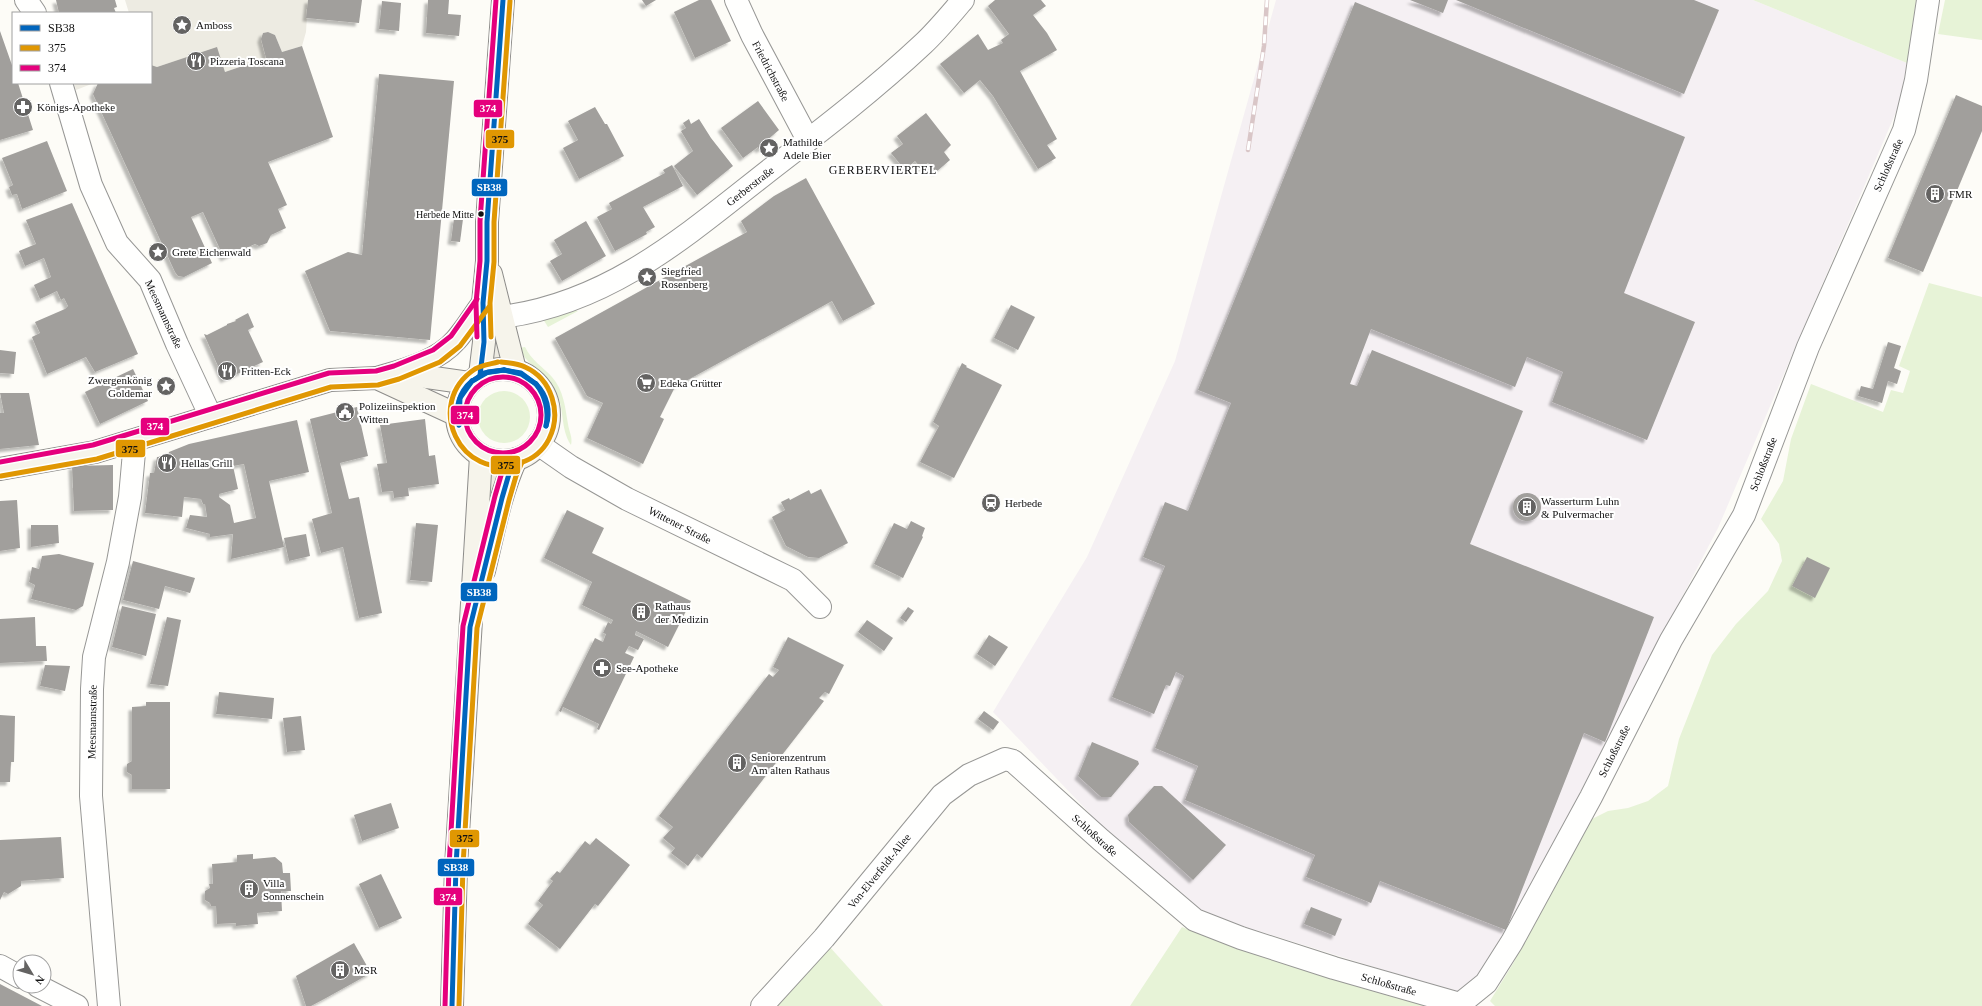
<svg xmlns="http://www.w3.org/2000/svg" width="1982" height="1006" viewBox="0 0 1982 1006" font-family="Georgia,serif">
  <style>
    .industrial { fill: #f5f0f3 }
    .green { fill: #e7f3d7 }
    .plaza { fill: #edebe2 }
    .building { fill: #a19f9c; fill-rule: evenodd; filter: url(#shadow) }
    .lines { fill: none; stroke-linecap: round; stroke-linejoin: round }
    .minor-casing { stroke: #979795; stroke-width: 24 }
    .secondary-casing { stroke: #8e8d8b; stroke-width: 24 }
    .minor { stroke: #fffffe; stroke-width: 22 }
    .secondary { stroke: #f6f4eb; stroke-width: 22 }
    .rail-casing { stroke: #d9c6c7; stroke-width: 4.5 }
    .rail { stroke: #fff; stroke-width: 3; stroke-dasharray: 9; stroke-linecap: butt }
    .bus-1-casing { stroke: #fff; stroke-width: 8 }
    .bus-2-casing { stroke: #fff; stroke-width: 8 }
    .bus-3-casing { stroke: #fff; stroke-width: 8 }
    .bus-1 { stroke: #0065bd; stroke-width: 5 }
    .bus-2 { stroke: #e09702; stroke-width: 5 }
    .bus-3 { stroke: #e5007d; stroke-width: 5 }
    .bus-dot { fill: #111; stroke: #fff; stroke-width: 1.5 }
    .labels { text-anchor: middle; stroke-width: 4; stroke-linejoin: round; paint-order: stroke }
    .bus-label { font-size: 10px; fill: #111; stroke: #fff; text-anchor: end }
    .poi-label { font-size: 11px; fill: #111; stroke: #fff; text-anchor: start }
    .street-label { font-size: 11px; fill: #111; stroke: #fff }
    .neighbourhood-label { font-size: 12px; letter-spacing: 1px; fill: #111; stroke: #fff }
    .line-badge { stroke: #fff; stroke-width: 1.5 }
    .badge-label { font-size: 11px; text-anchor: middle; font-weight: bold; fill: #fff }
    .pale-badge-label { font-size: 11px; text-anchor: middle; font-weight: bold; fill: #111 }
  </style>
  <defs>
    <filter id="shadow"><feDropShadow dx="-3.5" dy="3.5" stdDeviation="1" flood-color="#0004"/></filter>
  </defs>
  <rect width="100%" height="100%" fill="#fdfcf7"/>
  <polygon class="industrial" points="1276,0 1753,0 1907,63 1899,105 1718,528 1481,983 1457,993 1217,918 1161,888 993,712 1087,557 1175,361"/>
  <g class="green">
    <polygon points="1753,0 1916,0 1907,63"/>
    <polygon points="1945,0 1982,0 1982,40 1938,34"/>
    <polygon points="1929,283 1982,297 1982,1006 1495,1006 1490,1001 1514,962 1536,913 1590,820 1608,811 1628,808 1648,801 1668,786 1679,739 1712,655 1736,624 1768,591 1782,561 1779,544 1761,519 1783,481 1791,439 1811,384 1883,412 1891,390 1903,393 1910,371 1899,366"/>
    <polygon points="570,308 578,311 548,327 543,319"/>
    <path d="M 525,347 C 531,360 543,367 552,377 C 564,391 565,407 568,424 C 569,432 573,437 571,445 C 560,429 565,409 556,392 C 547,374 527,366 519,348 Z"/>
    <circle cx="504" cy="417" r="26"/>
    <path d="M 1182,927 C 1263,958 1346,983 1429,1006 L 1130,1006 Z"/>
    <polygon points="828,945 883,1006 775,1006"/>
  </g>
  <g class="plaza">
    <polygon points="125,0 308,0 306,32 302,46 282,52 275,35 268,32 263,33 261,39 266,58 225,72 217,48 157,67 151,65 151,13 129,13"/>
    <polygon points="74,83 94,83 76,90"/>
    <polygon points="491,324 503,357 493,358"/>
    <polygon points="489,474 499,475 488,523"/>
  </g>
  <g class="building">
    <polygon points="56,0 115,0 117,7 114,8 116,13 59,13"/>
    <polygon points="308,0 362,0 359,23 306,18"/>
    <polygon points="428,0 449,0 448,14 461,15 459,36 426,33"/>
    <polygon points="642,0 656,0 646,6"/>
    <polygon points="699,0 711,0 731,41 695,58 674,12"/>
    <polygon points="995,0 1041,0 1046,6 1033,15 1047,33 1057,50 1020,71 1057,139 1047,145 1056,158 1038,169 993,96 980,80 964,93 940,64 978,34 988,50 1003,43 1001,40 1009,34 988,6"/>
    <polygon points="1410,0 1448,0 1443,13"/>
    <polygon points="1456,0 1694,0 1719,10 1684,94"/>
    <polygon points="382,1 401,3 399,31 379,29"/>
    <polygon points="1355,2 1685,137 1624,293 1695,322 1647,440 1552,402 1563,372 1527,357 1515,387 1371,329 1350,384 1357,386 1372,350 1523,411 1470,544 1654,617 1605,742 1584,733 1506,930 1380,881 1371,903 1306,877 1315,855 1185,800 1198,766 1155,748 1184,676 1176,672 1170,686 1166,685 1154,714 1112,697 1165,566 1143,557 1165,502 1188,511 1231,403 1198,390"/>
    <polygon points="0,31 13,68 13,83 18,83 33,130 0,140"/>
    <polygon points="268,32 275,35 282,52 302,46 333,137 268,162 287,205 278,209 286,228 271,235 267,243 259,246 255,244 224,258 203,212 191,217 212,263 184,277 178,276 175,272 93,94 98,83 151,83 151,65 157,67 217,47 225,72 266,58 261,39 263,33"/>
    <polygon points="379,74 454,81 430,340 330,331 305,271 348,252 362,255"/>
    <polygon points="1956,95 1982,106 1982,131 1923,272 1888,258"/>
    <polygon points="758,101 779,130 766,141 768,144 764,147 759,150 758,147 743,158 721,128"/>
    <polygon points="595,107 605,124 607,124 624,156 579,179 563,148 578,140 568,121"/>
    <polygon points="926,113 951,145 944,152 950,160 936,172 928,163 921,168 915,161 905,170 891,153 903,144 897,136"/>
    <polygon points="689,119 691,124 699,119 711,138 733,166 697,195 674,166 693,151 681,131 686,128 683,123"/>
    <polygon points="47,141 67,191 22,209 17,194 12,195 9,187 13,185 2,158"/>
    <polygon points="672,165 683,186 643,207 655,227 646,232 647,234 615,251 597,217 612,209 609,203 665,173 663,170"/>
    <polygon points="806,178 875,304 843,321 832,301 675,387 660,417 664,419 643,464 587,438 603,403 587,396 555,338 747,232 741,221 774,196"/>
    <polygon points="72,203 138,354 95,372 86,357 47,374 32,337 40,333 35,322 65,309 68,306 64,298 61,300 57,291 40,299 34,285 51,277 47,266 44,258 25,266 19,251 36,244 26,220"/>
    <polygon points="454,218 463,219 460,242 451,241"/>
    <polygon points="586,221 606,256 562,281 550,261 562,254 554,240"/>
    <polygon points="1011,305 1035,317 1018,350 994,338"/>
    <polygon points="248,313 254,327 248,330 263,362 224,380 204,334 207,335 227,325 227,324 236,321 235,320"/>
    <polygon points="1888,342 1901,346 1894,368 1901,371 1897,384 1888,381 1882,403 1858,396 1861,386 1873,389"/>
    <polygon points="0,350 16,352 14,374 0,373"/>
    <polygon points="962,363 967,366 966,367 1002,385 954,478 920,462 939,426 933,422"/>
    <polygon points="133,369 148,401 100,424 85,392"/>
    <polygon points="0,393 29,393 39,445 0,449 0,413 4,413"/>
    <polygon points="357,407 368,456 340,463 349,499 359,497 382,613 359,618 343,547 321,553 312,519 332,513 310,419"/>
    <polygon points="425,419 429,456 435,455 439,484 408,488 409,496 394,498 393,491 382,492 377,464 387,463 380,425"/>
    <path d="M 297,420 L 309,472 L 269,481 L 284,547 L 231,559 L 233,534 L 210,537 L 210,534 L 186,528 L 190,515 L 207,517 L 205,504 L 203,504 L 201,499 L 184,497 L 182,517 L 145,513 L 150,473 L 154,473 L 157,457 L 168,456 L 169,452 L 189,444 ZM 244,464 L 256,518 L 234,523 L 230,505 L 219,497 L 219,494 L 238,489 L 233,466 Z"/>
    <polygon points="113,465 113,510 74,511 72,466"/>
    <polygon points="821,489 848,543 819,558 808,557 786,546 772,517 785,510 781,502 789,498 790,500 809,490 811,494"/>
    <circle cx="1527" cy="507" r="14"/>
    <polygon points="17,500 20,548 0,551 0,501"/>
    <polygon points="567,510 604,528 592,553 691,601 668,647 636,631 635,635 644,639 638,650 629,646 625,653 634,657 599,730 597,729 599,724 563,707 561,712 559,711 595,638 603,642 606,634 603,633 608,622 611,624 613,620 582,605 592,582 544,558"/>
    <polygon points="911,521 925,528 922,536 923,537 903,578 874,564 894,523 907,529"/>
    <polygon points="416,523 438,525 432,582 410,580"/>
    <polygon points="31,525 58,525 59,543 31,547"/>
    <polygon points="306,534 310,556 289,561 284,538"/>
    <polygon points="59,554 94,563 83,606 76,610 31,599 35,585 29,582 32,567 39,569 42,556"/>
    <polygon points="1807,557 1830,568 1815,598 1792,586"/>
    <polygon points="133,561 195,578 190,593 165,586 159,609 123,600"/>
    <polygon points="122,606 156,614 146,656 112,647"/>
    <polygon points="908,607 914,611 906,622 900,618"/>
    <polygon points="35,617 36,646 46,646 47,661 0,663 0,619"/>
    <polygon points="167,617 181,620 168,686 150,684"/>
    <polygon points="867,620 893,638 884,651 858,632"/>
    <polygon points="989,635 1008,647 995,666 977,654"/>
    <polygon points="788,637 844,665 829,694 825,692 819,698 824,701 702,858 697,854 688,866 671,853 675,848 663,838 673,827 659,816 769,674 773,677 779,670 773,667"/>
    <polygon points="45,665 70,666 65,691 40,686"/>
    <polygon points="219,692 274,698 272,719 216,714"/>
    <polygon points="146,702 170,702 170,789 132,789 132,775 127,772 127,764 132,761 132,707 146,706"/>
    <polygon points="984,711 999,722 993,730 978,719"/>
    <polygon points="0,715 15,716 14,762 11,762 10,782 0,782"/>
    <polygon points="301,716 305,750 287,752 283,718"/>
    <polygon points="1092,742 1138,761 1139,764 1111,797 1101,797 1078,776"/>
    <polygon points="1154,786 1162,786 1226,845 1193,880 1129,822 1128,815"/>
    <polygon points="391,803 399,828 362,841 354,815"/>
    <polygon points="61,837 64,878 21,881 21,886 8,894 4,892 0,900 0,840"/>
    <polygon points="596,838 630,865 598,906 595,904 560,949 528,924 543,905 538,901 553,881 550,879 557,871 560,873 585,841 590,845"/>
    <polygon points="253,854 253,859 275,857 282,863 283,873 290,873 291,891 281,891 282,911 257,913 258,924 236,926 236,923 217,924 216,906 211,906 210,903 205,900 205,891 210,888 209,884 213,884 212,864 237,862 237,855"/>
    <polygon points="381,874 402,918 379,928 359,884"/>
    <polygon points="1311,907 1342,919 1335,936 1304,924"/>
    <polygon points="354,943 371,973 326,998 311,1006 306,1006 296,976"/>
    <polygon points="0,984 42,1006 0,1006"/>
  </g>
  <g class="lines">
    <g class="minor-casing">
      <g id="minor">
        <polyline points="26,0 35,13"/>
        <polyline points="736,0 752,35 808,140"/>
        <polyline points="61,83 91,185 117,243 150,280 177,344 210,415"/>
        <path d="M 502,317 C 611,303 688,234 771,169 C 823,129 875,89 923,44 C 937,31 950,15 963,0"/>
        <polyline points="538,444 571,467 627,499 793,580 820,607"/>
        <polyline points="0,966 20,977"/>
        <polyline points="38,986 77,1006"/>
        <polyline points="109,1006 91,796 92,689 94,657 118,562 130,497 135,441"/>
        <polyline points="762,1006 824,938 942,795 969,775 1005,759 1013,761 1101,840 1195,920 1241,938 1334,968 1460,1004 1486,983 1512,942 1591,797 1671,640 1744,515 1808,347 1904,130 1916,80 1928,0"/>
      </g>
    </g>
    <g class="secondary-casing">
      <g id="secondary">
        <polyline points="491,274 515,370"/>
        <circle cx="503" cy="415" r="46"/>
        <polyline points="399,373 469,383"/>
        <polyline points="480,375 484,342 483,303 487,261 487,222 503,0"/>
        <path d="M 377,378 C 404,370 437,362 456,340 C 466,329 474,315 483,303"/>
        <polyline points="0,469 95,452 330,380 377,378 457,415"/>
        <path d="M 484,571 C 493,534 500,494 516,459"/>
        <polyline points="452,1006 456,866 481,456"/>
      </g>
    </g>
    <use href="#minor" class="minor"/>
    <use href="#secondary" class="secondary"/>
    <g class="rail-casing">
      <polyline id="rail" points="1248,150 1264,46 1267,0"/>
    </g>
    <use href="#rail" class="rail"/>
    <g class="bus-1-casing">
      <g id="bus-1">
        <polyline points="504,370 521,374 536,384"/>
        <polyline points="504,370 521,373 536,384"/>
        <polyline points="480,375 484,342 483,303 487,261 487,222 503,0"/>
        <polyline points="474,380 484,373 504,370"/>
        <polyline points="474,380 488,372 504,370"/>
        <path d="M 536,384 C 547,395 551,411 546,426"/>
        <path d="M 536,384 C 546,397 549,410 546,426"/>
        <path d="M 459,425 C 454,409 459,392 472,381"/>
        <polyline points="459,425 460,398 472,381"/>
        <polyline points="452,1006 456,866 470,627 502,498 509,474 516,459"/>
      </g>
    </g>
    <g class="bus-2-casing">
      <g id="bus-2">
        <polyline points="491,337 490,303 494,262 494,222 510,1"/>
        <path d="M 498,362 C 491,364 482,365 475,369 C 423,403 460,483 520,463 C 533,459 543,451 549,439 C 562,413 552,379 525,367 C 517,363 509,363 501,362"/>
        <polyline points="1,476 97,459 331,387 378,385 399,379 440,362 460,346 489,307"/>
        <polyline points="459,1006 463,866 477,628 509,500 516,476 522,462"/>
      </g>
    </g>
    <g class="bus-3-casing">
      <g id="bus-3">
        <polyline points="477,337 476,303 480,261 480,221 496,0"/>
        <circle cx="503" cy="415" r="38"/>
        <polyline points="0,462 93,445 329,373 376,371 394,366 433,350 451,336 477,299"/>
        <polyline points="445,1006 449,866 463,626 495,496 502,472 510,456"/>
      </g>
    </g>
    <use href="#bus-1" class="bus-1"/>
    <use href="#bus-2" class="bus-2"/>
    <use href="#bus-3" class="bus-3"/>
  </g>
  <defs>
    <g id="sight-disc" transform="scale(1)"><circle r="9.5" fill="#646362" stroke="#fff"/><path d="M0-6L1.8-2.2L6-1.7L2.9 1.2L3.7 5.4L0 3.3L-3.7 5.4L-2.9 1.2L-6-1.7L-1.8-2.2Z" fill="#fff"/></g>
    <g id="restaurant-disc" transform="scale(1)"><circle r="9.5" fill="#646362" stroke="#fff"/><path d="M-5-6h1v4h1v-4h1v4h1v-4h1v5L-1.5 .5V6h-2V.5L-5-1ZM5-6V6H3V1.5H1.5Q1.5-4 5-6Z" fill="#fff"/></g>
    <g id="pharmacy-disc" transform="scale(1)"><circle r="9.5" fill="#646362" stroke="#fff"/><path d="M-2-6h4v4h4v4h-4v4h-4v-4h-4v-4h4Z" fill="#fff"/></g>
    <g id="building-disc" transform="scale(1)"><circle r="9.5" fill="#646362" stroke="#fff"/><path d="M-4-6H4V6H1V3H-1V6H-4ZM-2.5-4.3h1.7v1.8h-1.7ZM.8-4.3h1.7v1.8H.8ZM-2.5-1h1.7V.8h-1.7ZM.8-1h1.7V.8H.8Z" fill="#fff"/></g>
    <g id="supermarket-disc" transform="scale(1)"><circle r="9.5" fill="#646362" stroke="#fff"/><path d="M-6-5.5h2.5l.6 2H6L4.5 2H-2.5L-4.4-4H-6ZM-1.5 3.2a1.3 1.3 0 1 0 .1 0ZM3 3.2a1.3 1.3 0 1 0 .1 0Z" fill="#fff"/></g>
    <g id="civic-disc" transform="scale(1)"><circle r="9.5" fill="#646362" stroke="#fff"/><path d="M-.6-6.5H3V-4.5H.6V-3L4-1V1h2V6H-6V1h2V-1L-.6-3ZM-1.2 2.5V6h2.4V2.5Z" fill="#fff"/></g>
    <g id="station-disc" transform="scale(1)"><circle r="9.5" fill="#646362" stroke="#fff"/><path d="M-3-6H3Q5-6 5-4V2Q5 4 3 4L4.5 6H3L1.5 4h-3L-3 6H-4.5L-3 4Q-5 4-5 2V-4Q-5-6-3-6ZM-3.5-4v3h7v-3ZM-3.5 1v1.5H-2V1ZM2 1v1.5H3.5V1Z" fill="#fff"/></g>
  </defs>
  <g fill-rule="evenodd">
    <use href="#sight-disc" x="182" y="25"/>
    <use href="#restaurant-disc" x="196" y="61"/>
    <use href="#pharmacy-disc" x="23" y="107"/>
    <use href="#sight-disc" x="769" y="148"/>
    <use href="#building-disc" x="1935" y="194"/>
    <use href="#sight-disc" x="158" y="252"/>
    <use href="#sight-disc" x="647" y="277"/>
    <use href="#restaurant-disc" x="227" y="371"/>
    <use href="#supermarket-disc" x="646" y="383"/>
    <use href="#sight-disc" x="166" y="386"/>
    <use href="#civic-disc" x="345" y="412"/>
    <use href="#restaurant-disc" x="167" y="463"/>
    <use href="#station-disc" x="991" y="503"/>
    <use href="#building-disc" x="1527" y="507"/>
    <use href="#building-disc" x="641" y="612"/>
    <use href="#pharmacy-disc" x="602" y="668"/>
    <use href="#building-disc" x="737" y="763"/>
    <use href="#building-disc" x="249" y="889"/>
    <use href="#building-disc" x="340" y="970"/>
  </g>
  <circle class="bus-dot" cx="481" cy="214" r="3.5"/>
  <g class="labels">
    <g class="bus-label">
      <text x="474" y="218">Herbede Mitte</text>
    </g>
    <g class="poi-label">
      <text x="196" y="29">Amboss</text>
      <text x="210" y="65">Pizzeria Toscana</text>
      <text x="37" y="111">Königs-Apotheke</text>
      <text x="783" y="146">Mathilde<tspan x="783" dy="13">Adele Bier</tspan></text>
      <text x="1949" y="198">FMR</text>
      <text x="172" y="256">Grete Eichenwald</text>
      <text x="661" y="275">Siegfried<tspan x="661" dy="13">Rosenberg</tspan></text>
      <text x="241" y="375">Fritten-Eck</text>
      <text x="152" y="384" text-anchor="end">Zwergenkönig<tspan x="152" dy="13">Goldemar</tspan></text>
      <text x="660" y="387">Edeka Grütter</text>
      <text x="359" y="410">Polizeiinspektion<tspan x="359" dy="13">Witten</tspan></text>
      <text x="181" y="467">Hellas Grill</text>
      <text x="1541" y="505">Wasserturm Luhn<tspan x="1541" dy="13">&amp; Pulvermacher</tspan></text>
      <text x="1005" y="507">Herbede</text>
      <text x="655" y="610">Rathaus<tspan x="655" dy="13">der Medizin</tspan></text>
      <text x="616" y="672">See-Apotheke</text>
      <text x="751" y="761">Seniorenzentrum<tspan x="751" dy="13">Am alten Rathaus</tspan></text>
      <text x="263" y="887">Villa<tspan x="263" dy="13">Sonnenschein</tspan></text>
      <text x="354" y="974">MSR</text>
    </g>
    <g class="street-label">
      <text transform="translate(771 71) rotate(62)" y="4">Friedrichstraße</text>
      <text transform="translate(1888 165) rotate(-66)" y="4">Schloßstraße</text>
      <text transform="translate(750 186) rotate(-38)" y="4">Gerberstraße</text>
      <text transform="translate(164 314) rotate(65)" y="4">Meesmannstraße</text>
      <text transform="translate(1763 464) rotate(-69)" y="4">Schloßstraße</text>
      <text transform="translate(680 525) rotate(27)" y="4">Wittener Straße</text>
      <text transform="translate(92 722) rotate(-89)" y="4">Meesmannstraße</text>
      <text transform="translate(1614 751) rotate(-63)" y="4">Schloßstraße</text>
      <text transform="translate(1095 835) rotate(42)" y="4">Schloßstraße</text>
      <text transform="translate(879 871) rotate(-51)" y="4">Von-Elverfeldt-Allee</text>
      <text transform="translate(1389 984) rotate(16)" y="4">Schloßstraße</text>
    </g>
    <g class="neighbourhood-label">
      <text x="883" y="174">GERBERVIERTEL</text>
    </g>
  </g>
  <g class="line-badge">
    <rect x="473" y="99" width="30" height="19" rx="4" fill="#e5007d"/>
    <rect x="485" y="129" width="30" height="20" rx="4" fill="#e09702"/>
    <rect x="471" y="178" width="37" height="19" rx="4" fill="#0065bd"/>
    <rect x="450" y="405" width="30" height="20" rx="4" fill="#e5007d"/>
    <rect x="140" y="417" width="30" height="19" rx="4" fill="#e5007d"/>
    <rect x="115" y="439" width="31" height="19" rx="4" fill="#e09702"/>
    <rect x="490" y="455" width="31" height="20" rx="4" fill="#e09702"/>
    <rect x="460" y="582" width="38" height="20" rx="4" fill="#0065bd"/>
    <rect x="449" y="829" width="31" height="19" rx="4" fill="#e09702"/>
    <rect x="437" y="858" width="38" height="19" rx="4" fill="#0065bd"/>
    <rect x="433" y="887" width="30" height="19" rx="4" fill="#e5007d"/>
  </g>
  <g class="badge-label">
    <text x="488" y="112">374</text>
    <text x="489" y="191">SB38</text>
    <text x="465" y="419">374</text>
    <text x="155" y="430">374</text>
    <text x="479" y="596">SB38</text>
    <text x="456" y="871">SB38</text>
    <text x="448" y="901">374</text>
  </g>
  <g class="pale-badge-label">
    <text x="500" y="143">375</text>
    <text x="130" y="453">375</text>
    <text x="506" y="469">375</text>
    <text x="465" y="842">375</text>
  </g>
  <rect x="12" y="12" width="140" height="72" fill="#ffffff" stroke="#a0a0a0"/>
  <rect x="20" y="25" width="20" height="6" fill="#0065bd" stroke="#a0a0a0"/>
  <text x="48" y="32" font-size="12" fill="#111111">SB38</text>
  <rect x="20" y="45" width="20" height="6" fill="#e09702" stroke="#a0a0a0"/>
  <text x="48" y="52" font-size="12" fill="#111111">375</text>
  <rect x="20" y="65" width="20" height="6" fill="#e5007d" stroke="#a0a0a0"/>
  <text x="48" y="72" font-size="12" fill="#111111">374</text>
  <g transform="translate(32 974) rotate(128)"><circle r="19" fill="#ffffff" stroke="#a0a0a0"/>
  <path d="M0-3L7 15L0 10L-7 15Z" fill="#646362"/>
  <text y="-6" font-size="11" font-weight="bold" text-anchor="middle" fill="#111111">N</text>
  </g>
</svg>
